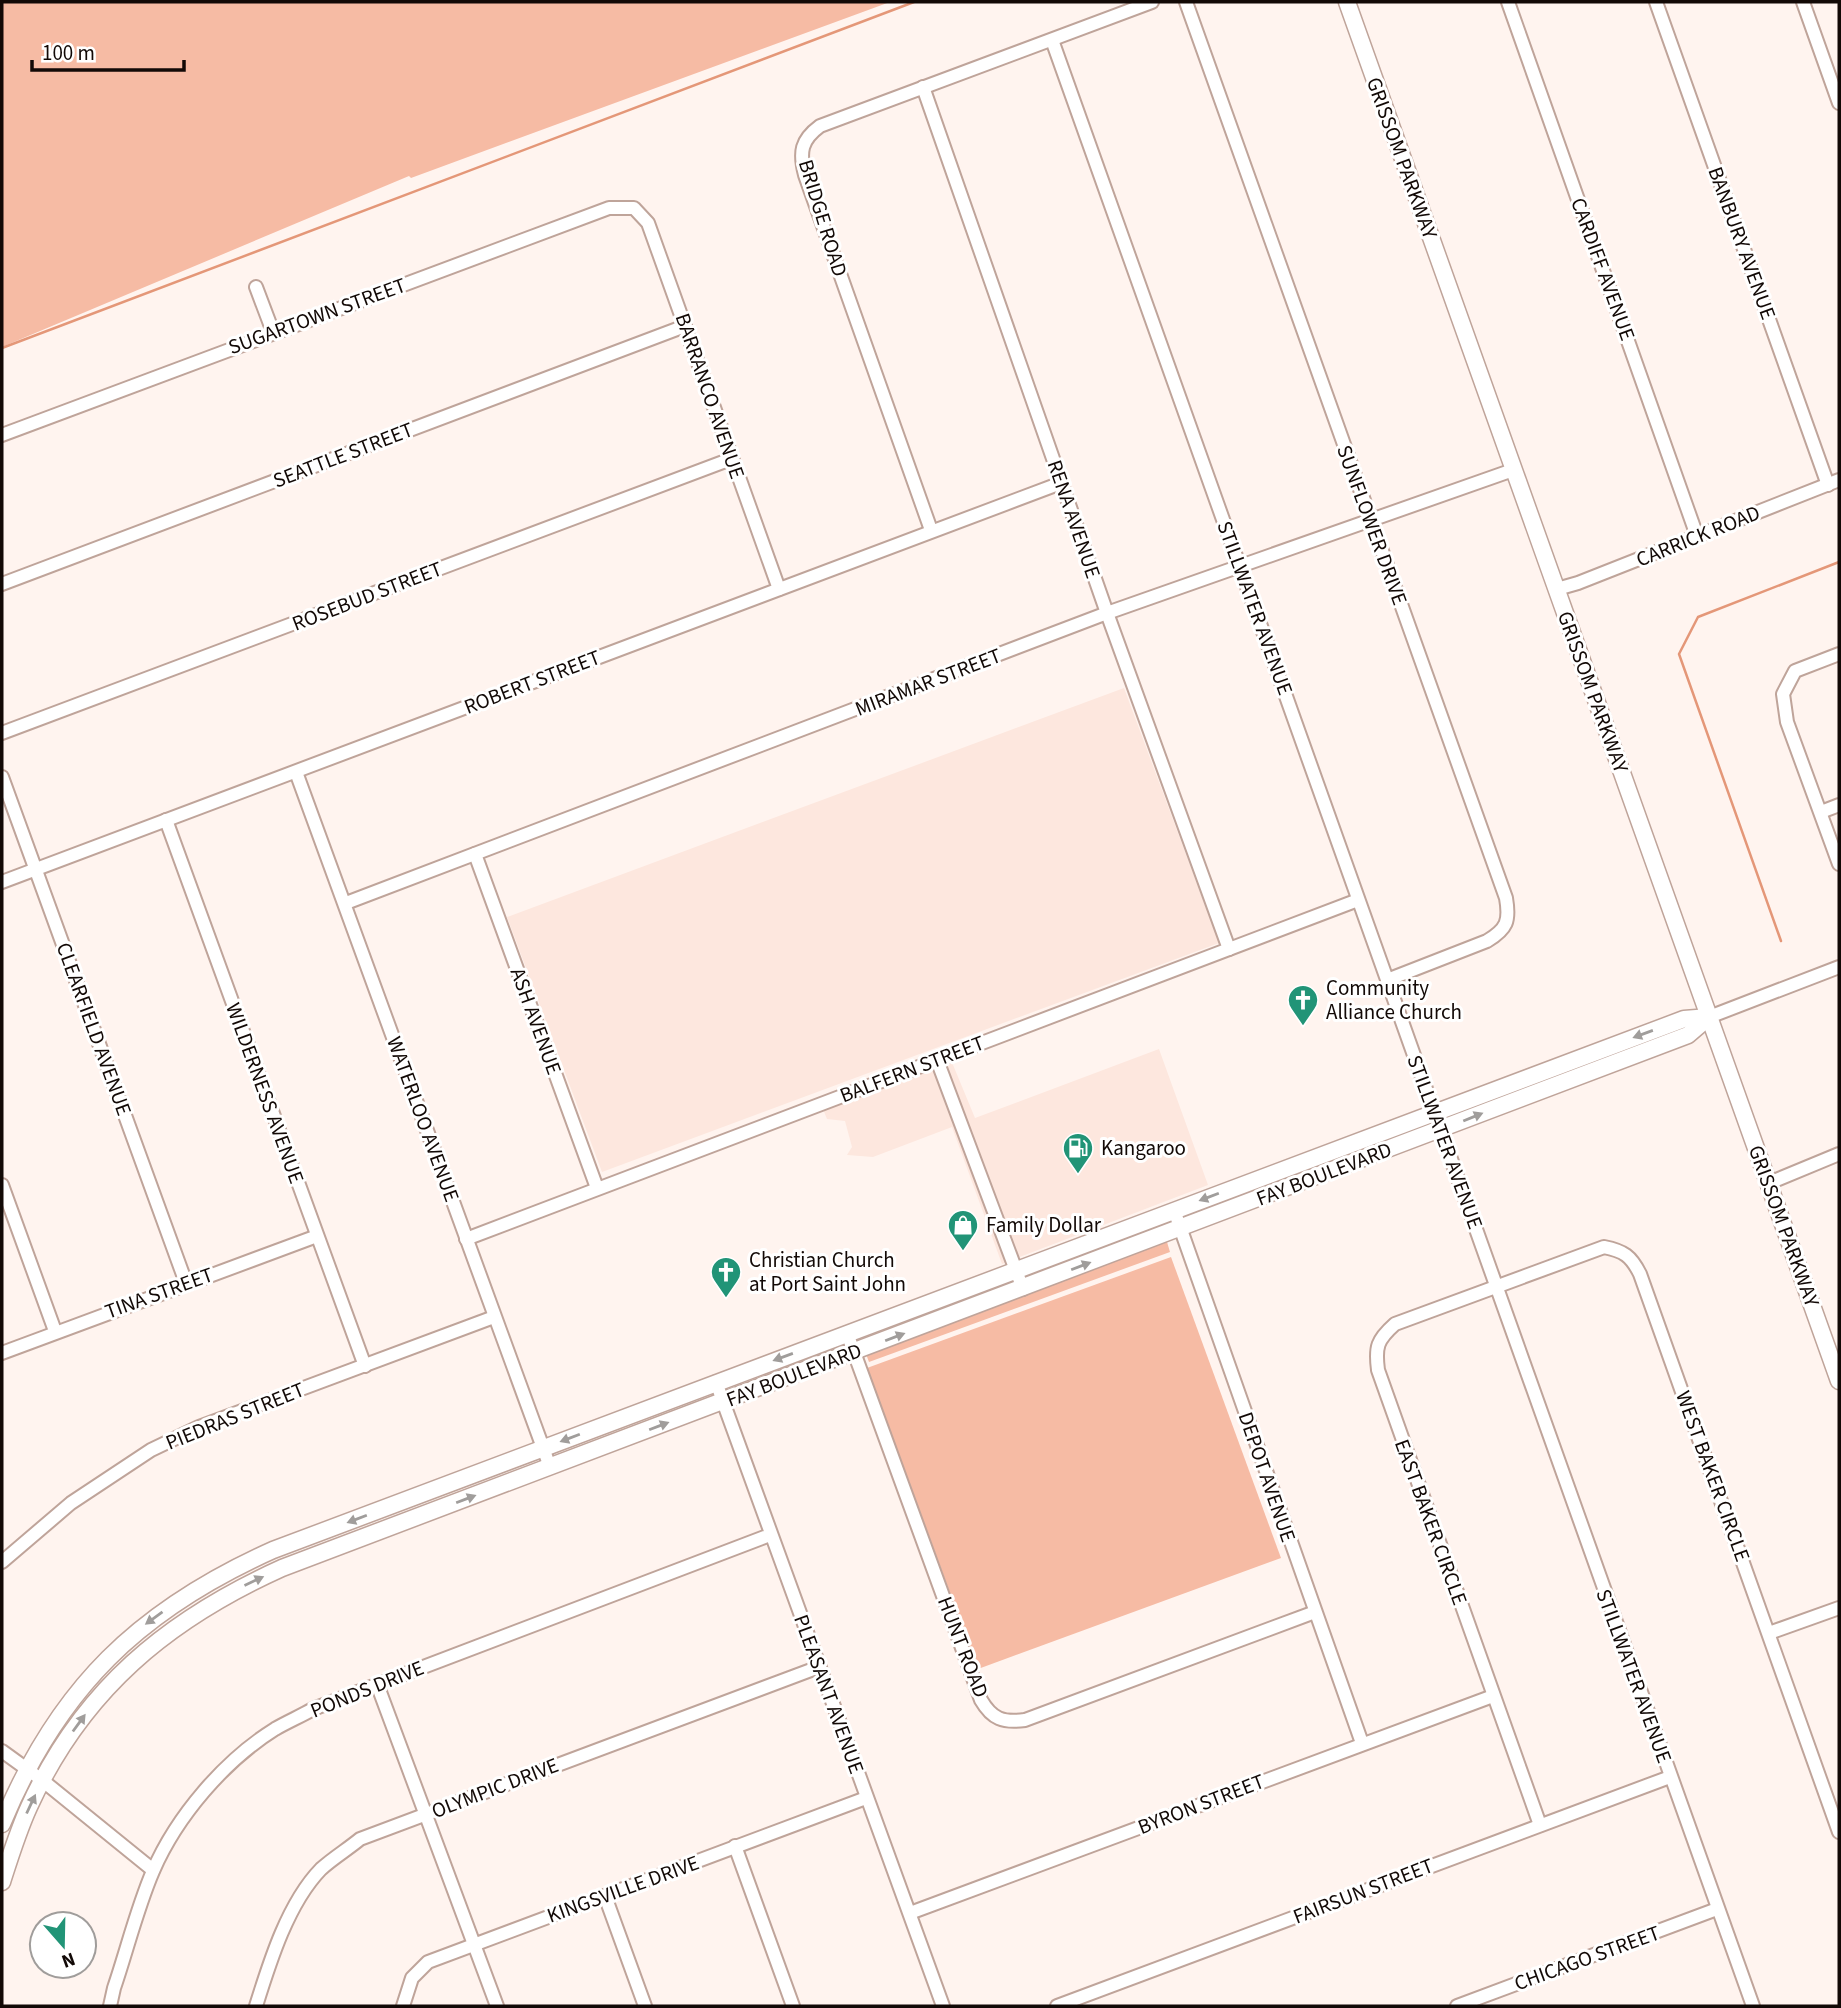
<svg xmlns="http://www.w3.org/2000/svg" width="1841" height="2008" viewBox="0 0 1841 2008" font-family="'Source Sans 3',sans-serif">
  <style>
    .built { fill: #fde7de }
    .green { fill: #f6bba4 }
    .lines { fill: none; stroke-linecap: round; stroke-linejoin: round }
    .stream { stroke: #e49778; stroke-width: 2.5 }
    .minor-casing { stroke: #bfa49a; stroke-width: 16 }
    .major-casing { stroke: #bfa49a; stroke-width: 19 }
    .minor { stroke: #fff; stroke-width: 12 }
    .major { stroke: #fff; stroke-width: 16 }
    .oneway { fill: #a09d9b }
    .labels { text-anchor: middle; stroke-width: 6; stroke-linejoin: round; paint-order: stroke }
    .street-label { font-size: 21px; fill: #120906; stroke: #fff }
    .poi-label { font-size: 21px; fill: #120906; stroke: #fff; text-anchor: start }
  </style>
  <rect width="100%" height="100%" fill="#fff4ef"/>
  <g class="built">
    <polygon points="1124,688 1219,943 602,1172 507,917"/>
    <polygon points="1159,1049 1208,1185 1017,1258 944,1063 951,1060 975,1118"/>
    <polygon points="934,1067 1007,1262 1002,1264 952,1127 873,1157 847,1155 852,1147 845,1121 827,1119 823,1109"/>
  </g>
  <g class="green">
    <polygon points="2,2 890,2 411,178 409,176 2,347"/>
    <polygon points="1167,1242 1170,1252 869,1362 866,1354"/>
    <polygon points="1171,1257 1281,1558 978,1669 867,1368"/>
  </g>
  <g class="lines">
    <g class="stream">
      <polyline points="2,348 914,2"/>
      <polyline points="1781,941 1679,654 1698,617 1839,562"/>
    </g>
    <g class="minor-casing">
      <g id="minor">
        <path d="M 1186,2 L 1506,898 C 1510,921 1507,929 1487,941 L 1387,980"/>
        <polyline points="1508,2 1697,536"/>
        <polyline points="1656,2 1828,485"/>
        <polyline points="1803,2 1839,103"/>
        <polyline points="1052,40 1753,2006"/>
        <polyline points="923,87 1107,613 1229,949"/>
        <polyline points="256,287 273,332"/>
        <polyline points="2,435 609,208 634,208 648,223 779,589"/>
        <path d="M 931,530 L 805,175 C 799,152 801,140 820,126 L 1152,2"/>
        <polyline points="2,584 685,326"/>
        <polyline points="1557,589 1578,583 1839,480"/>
        <polyline points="1839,654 1795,671 1783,694 1787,722 1839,864"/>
        <polyline points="2,733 731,459"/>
        <polyline points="296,772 550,1467"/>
        <polyline points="2,777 186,1283"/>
        <polyline points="1821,812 1839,805"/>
        <polyline points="166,820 365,1366"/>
        <polyline points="475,854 597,1188"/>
        <polyline points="2,882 1061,483"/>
        <polyline points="346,903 1107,613 1513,470"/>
        <polyline points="1709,1017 1839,967"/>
        <polyline points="937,1060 1023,1289"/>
        <polyline points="1769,1183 1839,1154"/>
        <polyline points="2,1185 55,1331"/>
        <polyline points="1174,1210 1362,1743"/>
        <polyline points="466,1239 1358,900"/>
        <path d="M 847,1333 L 981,1700 C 992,1719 1003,1723 1025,1720 L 1315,1612"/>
        <polyline points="2,1353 317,1236"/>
        <polyline points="716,1382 943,2006"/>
        <polyline points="2,1562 71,1503 151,1450 199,1427 494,1317"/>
        <polyline points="1769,1633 1839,1608"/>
        <polyline points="377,1684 497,2006"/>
        <polyline points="2,1751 42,1780 153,1870"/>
        <path d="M 1540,1825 L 1378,1370 C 1375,1347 1377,1340 1395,1324 L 1604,1247 C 1624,1251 1631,1256 1640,1274 L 1839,1832"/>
        <polyline points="735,1846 793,2006"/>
        <polyline points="605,1896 645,2006"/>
        <polyline points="910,1913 1493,1696"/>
        <path d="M 110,2006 L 114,1988 C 127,1950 137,1908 153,1871 C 177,1816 224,1761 275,1729 C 287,1722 301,1716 313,1709 L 770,1535"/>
        <path d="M 256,2006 C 270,1961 288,1903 321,1869 C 333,1858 348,1849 360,1839 L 819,1667"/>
        <polyline points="403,2006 412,1978 428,1962 866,1798"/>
        <polyline points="1057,2006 1670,1777"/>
        <polyline points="1457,2006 1717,1909"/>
      </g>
    </g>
    <g class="major-casing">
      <g id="major">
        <polyline points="1347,2 1839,1381"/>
        <path d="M 2,1824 C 58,1688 139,1610 273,1550 C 744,1373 1213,1193 1684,1019 L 1709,1017"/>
        <path d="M 2,1882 C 10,1857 18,1831 29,1807 C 82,1690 167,1620 282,1568 L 1688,1035 L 1709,1017"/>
      </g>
    </g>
    <use href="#minor" class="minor"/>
    <use href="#major" class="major"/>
  </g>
  <defs><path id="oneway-solid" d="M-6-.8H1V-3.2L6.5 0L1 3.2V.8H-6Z" transform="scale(1.75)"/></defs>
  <g class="oneway">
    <use href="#oneway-solid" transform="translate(1643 1034) rotate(160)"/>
    <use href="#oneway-solid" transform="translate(1473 1117) rotate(-22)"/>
    <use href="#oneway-solid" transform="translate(1209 1197) rotate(159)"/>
    <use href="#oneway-solid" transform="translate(1081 1266) rotate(-21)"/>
    <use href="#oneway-solid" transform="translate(895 1337) rotate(-21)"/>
    <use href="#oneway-solid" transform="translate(783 1357) rotate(160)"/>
    <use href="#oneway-solid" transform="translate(659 1426) rotate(-21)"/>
    <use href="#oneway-solid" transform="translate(570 1438) rotate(159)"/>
    <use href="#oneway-solid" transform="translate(466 1499) rotate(-21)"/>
    <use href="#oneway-solid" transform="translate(357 1519) rotate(159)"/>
    <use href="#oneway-solid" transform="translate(254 1581) rotate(-25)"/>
    <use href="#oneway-solid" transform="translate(154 1618) rotate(144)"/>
    <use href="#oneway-solid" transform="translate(79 1723) rotate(-54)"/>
    <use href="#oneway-solid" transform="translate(31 1804) rotate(-65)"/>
  </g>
  <defs>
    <g id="church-pin" transform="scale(1.575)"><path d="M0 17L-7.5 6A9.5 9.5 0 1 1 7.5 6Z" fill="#219477" stroke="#fff"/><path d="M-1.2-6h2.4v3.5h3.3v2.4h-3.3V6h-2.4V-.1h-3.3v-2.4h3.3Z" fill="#fff"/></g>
    <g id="fuel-pin" transform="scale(1.575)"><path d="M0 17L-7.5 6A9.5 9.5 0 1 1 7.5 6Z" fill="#219477" stroke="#fff"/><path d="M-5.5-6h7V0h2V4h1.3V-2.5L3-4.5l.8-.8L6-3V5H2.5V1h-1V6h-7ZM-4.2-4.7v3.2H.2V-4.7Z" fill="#fff"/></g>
    <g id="shop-pin" transform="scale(1.575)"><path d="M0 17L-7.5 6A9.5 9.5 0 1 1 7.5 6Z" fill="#219477" stroke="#fff"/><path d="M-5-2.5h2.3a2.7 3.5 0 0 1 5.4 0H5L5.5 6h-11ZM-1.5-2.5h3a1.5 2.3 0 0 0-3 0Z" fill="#fff"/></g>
  </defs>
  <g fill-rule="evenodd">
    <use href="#church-pin" x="1303" y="1000"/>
    <use href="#fuel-pin" x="1078" y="1148"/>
    <use href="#shop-pin" x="963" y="1225"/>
    <use href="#church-pin" x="726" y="1272"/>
  </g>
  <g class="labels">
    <g class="street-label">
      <text transform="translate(1402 158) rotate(70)" y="7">GRISSOM PARKWAY</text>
      <text transform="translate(823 218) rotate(73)" y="7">BRIDGE ROAD</text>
      <text transform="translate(1742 243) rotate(70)" y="7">BANBURY AVENUE</text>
      <text transform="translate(1603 269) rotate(70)" y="7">CARDIFF AVENUE</text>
      <text transform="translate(317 316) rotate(-20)" y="7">SUGARTOWN STREET</text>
      <text transform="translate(710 396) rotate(71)" y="7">BARRANCO AVENUE</text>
      <text transform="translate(343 455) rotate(-21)" y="7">SEATTLE STREET</text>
      <text transform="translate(1074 519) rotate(71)" y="7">RENA AVENUE</text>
      <text transform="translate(1372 525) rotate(70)" y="7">SUNFLOWER DRIVE</text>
      <text transform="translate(1698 536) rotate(-22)" y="7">CARRICK ROAD</text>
      <text transform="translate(367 596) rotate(-21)" y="7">ROSEBUD STREET</text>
      <text transform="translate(1255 608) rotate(70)" y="7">STILLWATER AVENUE</text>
      <text transform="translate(532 682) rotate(-21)" y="7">ROBERT STREET</text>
      <text transform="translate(928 682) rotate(-21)" y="7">MIRAMAR STREET</text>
      <text transform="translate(1593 692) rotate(70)" y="7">GRISSOM PARKWAY</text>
      <text transform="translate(536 1021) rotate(70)" y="7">ASH AVENUE</text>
      <text transform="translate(94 1029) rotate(70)" y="7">CLEARFIELD AVENUE</text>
      <text transform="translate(912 1069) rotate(-21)" y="7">BALFERN STREET</text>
      <text transform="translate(265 1093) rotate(70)" y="7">WILDERNESS AVENUE</text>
      <text transform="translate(423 1119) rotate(70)" y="7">WATERLOO AVENUE</text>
      <text transform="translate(1445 1142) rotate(70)" y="7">STILLWATER AVENUE</text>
      <text transform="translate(1324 1174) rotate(-21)" y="7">FAY BOULEVARD</text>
      <text transform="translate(1784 1226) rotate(70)" y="7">GRISSOM PARKWAY</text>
      <text transform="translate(159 1293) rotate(-20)" y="7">TINA STREET</text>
      <text transform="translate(794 1375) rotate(-21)" y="7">FAY BOULEVARD</text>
      <text transform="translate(235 1416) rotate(-22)" y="7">PIEDRAS STREET</text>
      <text transform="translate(1713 1476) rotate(70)" y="7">WEST BAKER CIRCLE</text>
      <text transform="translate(1267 1477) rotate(71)" y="7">DEPOT AVENUE</text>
      <text transform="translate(1431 1522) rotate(70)" y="7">EAST BAKER CIRCLE</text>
      <text transform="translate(963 1647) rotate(69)" y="7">HUNT ROAD</text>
      <text transform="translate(1634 1676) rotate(70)" y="7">STILLWATER AVENUE</text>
      <text transform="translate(367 1689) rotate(-22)" y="7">PONDS DRIVE</text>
      <text transform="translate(829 1694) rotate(70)" y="7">PLEASANT AVENUE</text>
      <text transform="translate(495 1788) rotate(-21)" y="7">OLYMPIC DRIVE</text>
      <text transform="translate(1201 1804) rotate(-21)" y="7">BYRON STREET</text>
      <text transform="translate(623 1889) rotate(-20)" y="7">KINGSVILLE DRIVE</text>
      <text transform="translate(1363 1891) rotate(-21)" y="7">FAIRSUN STREET</text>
      <text transform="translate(1587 1958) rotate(-20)" y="7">CHICAGO STREET</text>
    </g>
    <g class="poi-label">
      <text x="1326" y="995">Community<tspan x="1326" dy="24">Alliance Church</tspan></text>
      <text x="1101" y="1155">Kangaroo</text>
      <text x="986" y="1232">Family Dollar</text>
      <text x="749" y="1267">Christian Church<tspan x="749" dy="24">at Port Saint John</tspan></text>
    </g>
  </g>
  <rect width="1841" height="2008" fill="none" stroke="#120906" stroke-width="7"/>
  <g transform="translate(63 1945) rotate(160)"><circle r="33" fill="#ffffff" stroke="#a09d9b" stroke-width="2"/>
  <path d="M0-5L12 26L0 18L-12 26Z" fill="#219477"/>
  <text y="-10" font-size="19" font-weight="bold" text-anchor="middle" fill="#120906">N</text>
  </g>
  <path d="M32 60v10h152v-10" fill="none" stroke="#120906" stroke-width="3.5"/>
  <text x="42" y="60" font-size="21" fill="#120906" stroke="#ffffff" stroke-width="5" paint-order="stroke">100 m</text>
</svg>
